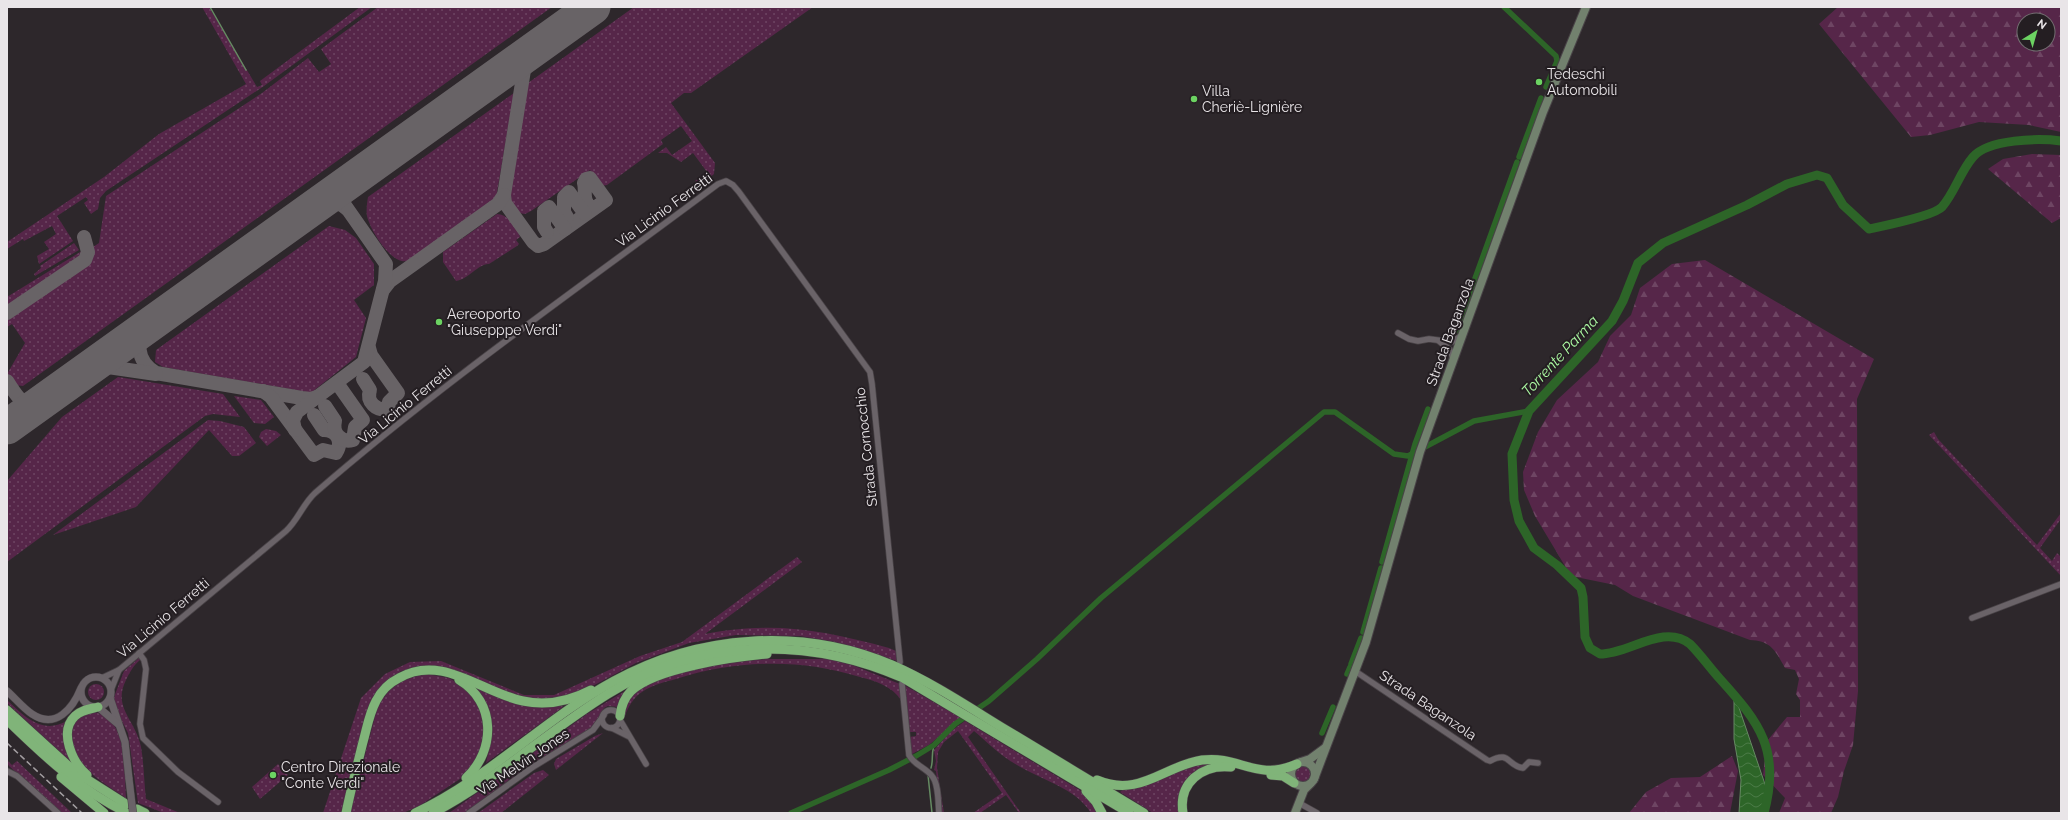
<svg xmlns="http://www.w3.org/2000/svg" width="2068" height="820" viewBox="0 0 2068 820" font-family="Raleway,sans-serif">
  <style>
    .grass { fill: url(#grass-dots) }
    .forest { fill: url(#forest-firs); fill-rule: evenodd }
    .water { fill: url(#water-waves); stroke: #658b62 }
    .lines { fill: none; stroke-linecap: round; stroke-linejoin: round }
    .stream { stroke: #658b62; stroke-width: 1.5 }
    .canal { stroke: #2d6528; stroke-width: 5.5 }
    .river { stroke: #2d6528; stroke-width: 9 }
    .taxiway { stroke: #686366; stroke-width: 14 }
    .runway { stroke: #686366; stroke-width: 35 }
    .minor-casing { stroke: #494347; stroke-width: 7 }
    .tertiary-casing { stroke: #494347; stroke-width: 8 }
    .secondary-casing { stroke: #494347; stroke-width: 10 }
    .trunk-casing { stroke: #494347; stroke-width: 10 }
    .minor { stroke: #6a6368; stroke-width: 5.5 }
    .tertiary { stroke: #6a6368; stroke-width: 7 }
    .secondary { stroke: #72816e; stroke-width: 8 }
    .trunk { stroke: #80b479; stroke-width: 9 }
    .rail { stroke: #a49fa2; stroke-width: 1.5; stroke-dasharray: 6 3; stroke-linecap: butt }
    .tertiary-bridge-casing { stroke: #494347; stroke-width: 8; stroke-linecap: butt }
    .tertiary-bridge { stroke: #6a6368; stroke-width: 7 }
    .poi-dot { fill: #6cd362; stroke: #241e22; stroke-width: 1.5 }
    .labels { text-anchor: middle; stroke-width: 4; stroke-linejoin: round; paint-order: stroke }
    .poi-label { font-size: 14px; fill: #e9e5e8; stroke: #241e22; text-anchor: start }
    .street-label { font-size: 14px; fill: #e9e5e8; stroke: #241e22 }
    .water-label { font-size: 15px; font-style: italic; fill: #adfca4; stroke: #241e22 }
  </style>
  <defs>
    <pattern id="grass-dots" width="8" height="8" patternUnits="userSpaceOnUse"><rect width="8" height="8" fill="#562649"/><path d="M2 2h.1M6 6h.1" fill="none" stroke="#6e4563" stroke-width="1.8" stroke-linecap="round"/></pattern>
    <pattern id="forest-firs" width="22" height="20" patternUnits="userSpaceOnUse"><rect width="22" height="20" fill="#562649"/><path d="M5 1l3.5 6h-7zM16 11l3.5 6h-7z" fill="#6e4563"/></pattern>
    <pattern id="water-waves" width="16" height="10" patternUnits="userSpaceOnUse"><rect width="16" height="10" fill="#2d6528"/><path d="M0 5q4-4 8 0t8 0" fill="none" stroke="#4b7b47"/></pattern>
  </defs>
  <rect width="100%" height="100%" fill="#2d272b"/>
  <g class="grass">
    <polygon points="202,7 209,7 257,87 262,85 260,81 360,7 372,7 264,86 106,191 100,198 98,209 91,214 84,203 88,200 86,197 57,216 73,241 39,264 37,256 49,249 44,242 56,234 52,226 24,241 23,239 7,249 7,242 104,177 159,134 246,84"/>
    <polygon points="378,7 552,7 23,386 15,385 7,374 25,343 12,324 7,327 7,315 92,256 90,249 99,243 106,196 262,93 308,58 319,72 331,64 321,49"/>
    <polygon points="634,7 813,7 691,93 684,93 671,103 715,163 714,174 699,186 695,181 707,172 693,153 681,162 667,153 658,153 666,147 672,155 692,141 681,126 661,140 663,144 607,185 601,186 590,170 531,211 525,214 519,213 512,206 509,196 528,83"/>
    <path d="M 514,93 L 496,198 L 410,260 C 393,269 370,230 367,216 C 366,211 367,203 368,197 Z"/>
    <path d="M 497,214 C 508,214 518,228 520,237 L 516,240 L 519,244 L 517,246 L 489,264 C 479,263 469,279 456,281 L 443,262 L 443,252 Z"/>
    <polygon points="329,226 345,230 356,238 374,264 374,285 354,300 366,318 356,357 312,392 307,392 163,367 155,362 156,350"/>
    <polygon points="74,243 79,250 35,276 34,274 41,268 40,266"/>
    <polygon points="85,249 85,255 82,260 7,311 7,297"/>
    <polygon points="118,377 223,394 240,417 213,414 205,416 7,562 7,481 62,417"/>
    <polygon points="234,396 261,400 274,417 265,424 254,423"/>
    <polygon points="208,420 220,421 244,427 256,443 239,456 232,456 209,430 136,507 53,535"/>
    <polygon points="266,429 276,431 281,435 267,446 259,437 261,432"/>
    <polygon points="1934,432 1938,439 2037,545 2061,513 2061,519 2040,548 2052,561 2057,553 2061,557 2061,576 1929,435"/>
    <path d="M 797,557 L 802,562 L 705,634 C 774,621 822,630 889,648 L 896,651 L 897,661 L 836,642 L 800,636 L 736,635 L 689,643 L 636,663 L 585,690 L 556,699 L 520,698 L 425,666 L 401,671 L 379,689 L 367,712 L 341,813 L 323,813 L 361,698 L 385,674 L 410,662 L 441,661 L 524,695 L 554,695 L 640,656 L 682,642 Z"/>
    <path d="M 139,658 L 140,660 C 133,666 130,672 126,680 C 112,708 136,720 141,747 C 144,764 144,782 146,799 L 180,813 L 164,813 L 138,803 L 128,733 L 116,710 L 114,697 L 124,671 Z"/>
    <path d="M 766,659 L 828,659 L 852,665 L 900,684 L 901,700 C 892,686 875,681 860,677 C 800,658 735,660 676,679 C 665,682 652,685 642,692 C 634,697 628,707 625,716 C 615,674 740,661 766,659 Z"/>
    <path d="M 426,674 L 449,678 L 468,689 L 484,717 L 482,751 L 463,777 L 419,806 L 403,813 L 350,813 L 378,705 C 392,685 401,679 426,674 Z"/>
    <circle cx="96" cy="692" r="8"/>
    <polygon points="904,685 961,718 929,745 912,754 909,737 916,736 916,732 909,732"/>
    <polygon points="474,686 482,689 561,705 563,707 486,763 490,744"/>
    <polygon points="633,686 618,707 608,706 604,708 595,726 528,766 464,813 449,813 587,714"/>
    <path d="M 7,700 C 24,716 43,736 68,720 L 70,759 L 69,760 L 7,703 Z"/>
    <path d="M 93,712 C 129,717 124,772 126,798 C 97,779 59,758 76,718 Z"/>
    <path d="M 965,721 L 1083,792 L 1099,813 L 1091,813 C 1076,788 1041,780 1017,765 C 1001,756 988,743 974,731 L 968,737 L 1021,813 L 1019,813 L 1006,795 L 980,813 L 973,813 L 1002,793 L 958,731 L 944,742 L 938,752 L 937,768 L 944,813 L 941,813 L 936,771 L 934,770 L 936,761 L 934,750 L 950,732 Z"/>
    <polygon points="603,733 556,770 554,764 556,759 595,736"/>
    <polygon points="8,761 12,765 17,761 72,813 61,813 9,766 7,763"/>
    <polygon points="278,764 288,775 260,799 252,787"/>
    <path d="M 1196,764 L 1210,764 C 1183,775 1186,788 1179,813 L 1153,813 L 1120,792 L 1124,789 Z"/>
    <circle cx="1303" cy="774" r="8"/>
    <polygon points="543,770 549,775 501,813 478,813 534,773"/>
  </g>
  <g class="forest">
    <path d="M 1838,7 L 2061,7 L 2061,132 L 2029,125 L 1979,122 L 1930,135 L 1911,137 L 1819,24 ZM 2024,20 L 2048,20 L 2048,44 L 2024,44 Z"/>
    <polygon points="2032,154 2061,155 2061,218 2052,223 1988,169 2003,159"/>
    <path d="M 1705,260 L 1874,359 L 1857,399 L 1858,691 L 1853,745 L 1844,771 L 1838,797 L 1831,813 L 1779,813 L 1785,798 L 1763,775 L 1767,741 L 1787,717 L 1800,717 L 1800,700 L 1796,694 L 1799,679 L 1795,670 L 1785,668 C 1775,650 1771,641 1750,640 L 1633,596 L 1615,585 L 1571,576 L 1535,516 L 1524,490 L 1523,472 L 1538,432 L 1557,400 L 1598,362 L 1610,336 L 1631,315 L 1640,288 L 1672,264 Z"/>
    <polygon points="1732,756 1738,771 1730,813 1629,813 1646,792 1671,778 1700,777"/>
  </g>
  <polygon class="water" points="1734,693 1770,799 1766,813 1739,813 1741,780 1734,739"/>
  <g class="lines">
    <g class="stream">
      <polyline points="210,7 246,70"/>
      <path d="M 931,768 C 934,759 930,750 936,742"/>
      <polyline points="928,775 932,813"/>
    </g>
    <g class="canal">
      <polyline points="1504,7 1556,56 1557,61 1546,87"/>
      <polyline points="1519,157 1541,98"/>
      <polyline points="1456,331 1517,162"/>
      <polyline points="1382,562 1415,444 1428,409"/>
      <polyline points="1363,632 1381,568"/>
      <polyline points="1351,664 1361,638"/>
      <polyline points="1347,674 1350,667"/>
      <polyline points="1322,733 1333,707"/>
      <polyline points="791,813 889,770 916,756 934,745 955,724 989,701 1037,659 1101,598 1324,412 1335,412 1394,454 1408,456 1474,421 1529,411"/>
    </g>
    <path class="river" d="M 1764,813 C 1781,751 1760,723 1720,679 C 1710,668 1701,655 1690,644 C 1664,623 1629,654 1600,654 L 1590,648 L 1585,637 L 1583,597 L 1581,588 L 1557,565 L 1534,548 L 1519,521 L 1514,500 L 1512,454 L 1529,411 L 1612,321 L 1623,301 L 1638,263 L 1663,243 L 1747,205 L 1787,184 L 1817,175 L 1827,178 L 1843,205 L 1869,229 C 1883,226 1934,216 1942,207 C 1955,192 1960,172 1973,157 C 1988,139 2039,138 2061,141"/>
    <g class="taxiway">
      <path d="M 536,48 L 528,56 L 525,64 L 504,195 L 505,203 L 533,242 L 538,246 L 544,244 L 606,200 L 590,178 L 586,179 L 584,183 C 586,190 583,197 587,203"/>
      <path d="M 317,205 C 328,199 338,200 347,209"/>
      <polyline points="567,217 564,212 564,197 569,192 585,214"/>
      <polyline points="547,232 544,227 544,211 549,207 565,229"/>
      <polyline points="383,290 390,281 498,204 504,195"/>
      <polyline points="7,313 85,260 88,252 84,237"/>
      <path d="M 151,324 C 134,339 136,361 156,373 L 302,398 L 311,399 L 317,397"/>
      <path d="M 363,379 L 370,390 C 366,402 376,411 388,409 L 389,402 L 398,393 L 371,355 L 369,348"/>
      <path d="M 7,381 C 15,393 24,412 42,403"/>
      <polyline points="70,382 92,370 108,367 156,374"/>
      <path d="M 263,391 L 271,397 L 314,455 L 323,450 L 336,453 C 343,442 337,430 324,430 L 314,415"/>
      <path d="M 325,406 L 335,421 C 332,433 341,443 353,440 L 355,427 L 363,420 L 337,383"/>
      <polyline points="295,430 293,420 297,412 364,362 385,281 386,264 344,204 345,190 352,180"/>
    </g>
    <polyline class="runway" points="7,427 593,7"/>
    <g class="minor-casing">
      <g id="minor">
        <polyline points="1398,333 1409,339 1418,341 1429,339 1452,342 1462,335"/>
        <polyline points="1439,341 1450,350 1453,359"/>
        <polyline points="1972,618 2061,584"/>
        <polyline points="139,653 144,660 146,669 140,724 143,738 178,772 218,802"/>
        <path d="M 119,670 L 286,531 C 298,520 303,504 315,493 C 443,382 583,285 718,184 L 726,181 L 733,185 L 739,192 L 870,372 L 872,384 L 900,662"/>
        <path d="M 1355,671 L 1487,760 L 1490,761 C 1510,750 1507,766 1523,768 L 1529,762 L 1538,763"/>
        <polyline points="102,678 119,670 111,690"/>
        <path d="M 902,684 L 909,755 C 914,765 925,767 932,776 C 939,784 938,803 939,813"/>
        <circle cx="611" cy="719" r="9"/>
        <polyline points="620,720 646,764"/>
        <polyline points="612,728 628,736"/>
        <polyline points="7,771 17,776 58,813"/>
        <polyline points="1299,803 1317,813"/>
        <polyline points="469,813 533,767 593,730 604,715"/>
      </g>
    </g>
    <g class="tertiary-casing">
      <g id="tertiary">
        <circle cx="96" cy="692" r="15"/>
        <path d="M 7,691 C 15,698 23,708 32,714 C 56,730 73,708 81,688"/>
        <polyline points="110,698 125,742 129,779"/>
        <polyline points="98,707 118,724"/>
      </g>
    </g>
    <g class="secondary-casing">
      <g id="secondary">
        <circle cx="1303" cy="774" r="12"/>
        <polyline points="1301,762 1310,759 1325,748"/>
        <polyline points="1314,779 1366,642 1420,452 1543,112 1586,7"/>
        <polyline points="1295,813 1304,790 1310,784"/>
      </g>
    </g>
    <g class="trunk-casing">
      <g id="trunk">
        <path d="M 459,680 C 496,702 496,750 466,778"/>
        <polyline points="7,710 74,771 126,804"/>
        <path d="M 620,716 C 621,707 623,699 631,691 C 655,668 733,657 767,654"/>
        <path d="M 7,720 C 44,756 80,790 127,813"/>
        <path d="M 87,775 C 73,763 58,732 75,716 C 81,710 90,709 98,707"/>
        <polyline points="1271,775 1283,776 1294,783"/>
        <polyline points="61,777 104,813"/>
        <path d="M 1097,780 C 1140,798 1163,766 1202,760 C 1240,755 1255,782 1297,764"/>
        <polyline points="1086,791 1096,802 1102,813"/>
        <polyline points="137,809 145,813"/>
        <path d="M 346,813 C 351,789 357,766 363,742 C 367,728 369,714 376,701 C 381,691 389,683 399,678 C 442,653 482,693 523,701 C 546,706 570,701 591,690"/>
        <path d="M 415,813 C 488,779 544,719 614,681 C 699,634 803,627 892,665 C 931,682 967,706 1003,728 C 1050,756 1097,785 1144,813"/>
        <path d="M 433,813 C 496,780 548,731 608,694 C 697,638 808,636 903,678 L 1129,813"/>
        <path d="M 1183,813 C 1178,783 1202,764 1231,767"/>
      </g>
    </g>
    <use href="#minor" class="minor"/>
    <use href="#tertiary" class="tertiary"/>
    <use href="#secondary" class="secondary"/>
    <use href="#trunk" class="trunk"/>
    <polyline class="rail" points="7,743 82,813"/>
    <g class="tertiary-bridge-casing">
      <polyline id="tertiary-bridge" points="129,779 133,813"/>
    </g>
    <use href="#tertiary-bridge" class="tertiary-bridge"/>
  </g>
  <g class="poi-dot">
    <circle cx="1539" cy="82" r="4"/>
    <circle cx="1194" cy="99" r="4"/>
    <circle cx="439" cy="322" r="4"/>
    <circle cx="273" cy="775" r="4"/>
  </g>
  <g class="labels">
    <g class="poi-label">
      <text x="1547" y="79">Tedeschi<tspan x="1547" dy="16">Automobili</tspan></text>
      <text x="1202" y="96">Villa<tspan x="1202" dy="16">Cheriè-Lignière</tspan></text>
      <text x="447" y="319">Aereoporto<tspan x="447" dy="16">"Giusepppe Verdi"</tspan></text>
      <text x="281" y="772">Centro Direzionale<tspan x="281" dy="16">"Conte Verdi"</tspan></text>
    </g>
    <g class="street-label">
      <text transform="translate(664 210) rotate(-36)" y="5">Via Licinio Ferretti</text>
      <text transform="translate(1450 332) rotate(-70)" y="5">Strada Baganzola</text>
      <text transform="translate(405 405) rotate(-39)" y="5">Via Licinio Ferretti</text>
      <text transform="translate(866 447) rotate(-96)" y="5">Strada Cornocchio</text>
      <text transform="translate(163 618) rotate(-40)" y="5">Via Licinio Ferretti</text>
      <text transform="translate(1428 705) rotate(34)" y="5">Strada Baganzola</text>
      <text transform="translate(523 762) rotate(-34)" y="5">Via Melvin Jones</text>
    </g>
    <g class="water-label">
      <text transform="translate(1560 356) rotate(-47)" y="5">Torrente Parma</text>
    </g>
  </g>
  <rect width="2068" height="820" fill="none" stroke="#e9e5e8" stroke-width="16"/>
  <g transform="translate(2036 32) rotate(37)"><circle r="19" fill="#241e22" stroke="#736e71"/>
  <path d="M0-3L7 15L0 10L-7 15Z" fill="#6cd362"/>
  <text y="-6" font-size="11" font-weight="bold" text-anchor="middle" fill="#e9e5e8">N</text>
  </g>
</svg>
